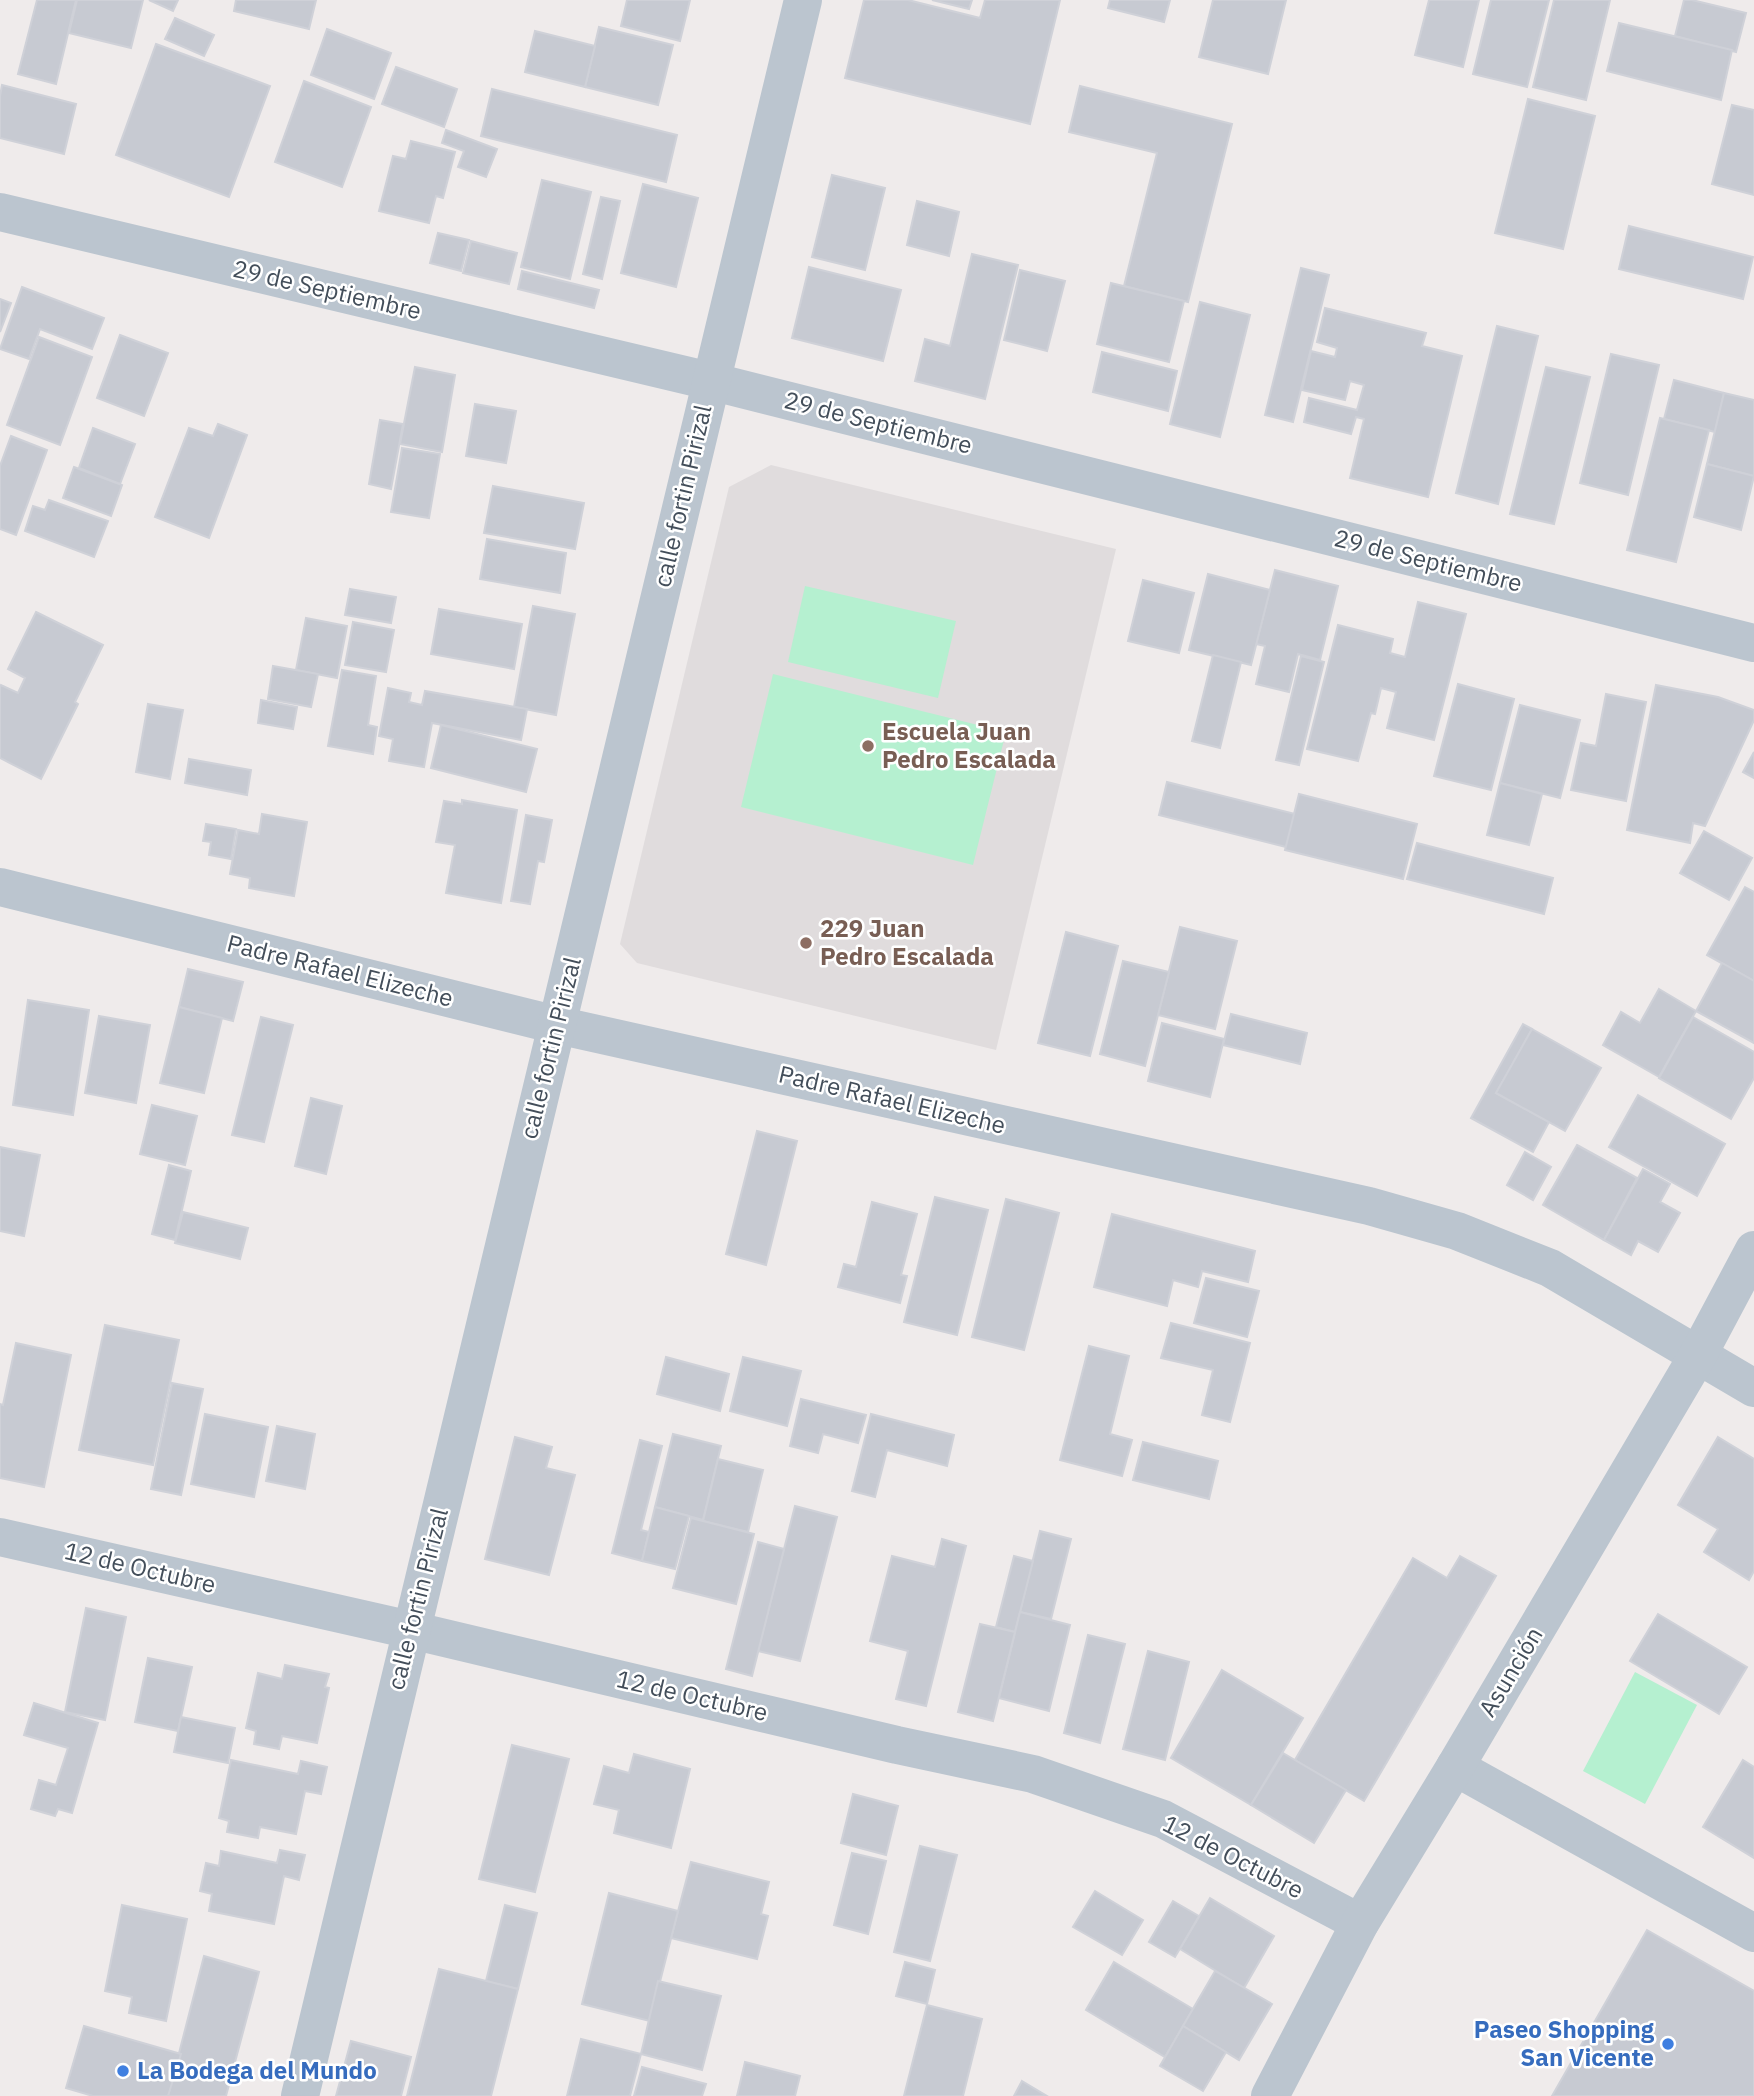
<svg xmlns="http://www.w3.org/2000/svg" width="1754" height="2096" viewBox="0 0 1754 2096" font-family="'IBM Plex Sans',sans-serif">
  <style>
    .education { fill: #e0dcdd }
    .green { fill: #b5f0d0 }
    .building { fill: #c7cad2; stroke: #cfd1d8; stroke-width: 2 }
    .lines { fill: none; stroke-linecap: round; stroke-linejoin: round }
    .minor { stroke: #bbc5cf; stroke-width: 38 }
    .education-dot { fill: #8d6e63; stroke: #fff; stroke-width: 2.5 }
    .shop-dot { fill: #3f7fe0; stroke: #fff; stroke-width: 2.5 }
    .labels { text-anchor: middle; stroke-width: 5; stroke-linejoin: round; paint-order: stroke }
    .street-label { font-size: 24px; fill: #434e5a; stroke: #fff }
    .education-label { font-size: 24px; font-weight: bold; fill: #785e54; stroke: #fff; text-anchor: start }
    .shop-label { font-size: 24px; font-weight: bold; fill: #366cbe; stroke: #fff; text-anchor: end }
  </style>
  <rect width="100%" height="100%" fill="#efebeb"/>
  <polygon class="education" points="771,465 1116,549 996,1050 637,963 620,944 729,487"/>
  <g class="green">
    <polygon points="805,586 956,621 938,698 788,662"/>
    <polygon points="773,674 1006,732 973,865 741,807"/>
    <polygon points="1635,1672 1697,1705 1645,1804 1583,1771"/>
  </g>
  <g class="building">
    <polygon points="37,0 76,0 56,84 18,74"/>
    <polygon points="77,0 143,0 131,48 69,33"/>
    <polygon points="149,0 178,0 173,11"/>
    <polygon points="236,0 316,0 309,29 234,11"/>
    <polygon points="627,0 690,0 680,41 621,26"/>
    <polygon points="864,0 908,0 980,18 985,0 1060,0 1030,124 845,78"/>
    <polygon points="932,0 972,0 969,9"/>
    <polygon points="1110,0 1170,0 1164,22 1108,8"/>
    <polygon points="1213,0 1286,0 1268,74 1199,57"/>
    <polygon points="1429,0 1479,0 1463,67 1415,55"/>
    <polygon points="1491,0 1549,0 1527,87 1473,74"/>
    <polygon points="1554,0 1610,0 1586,100 1533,87"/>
    <polygon points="1684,0 1692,0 1746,13 1736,52 1675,36"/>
    <polygon points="175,18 214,35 204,56 165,39"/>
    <polygon points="1619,23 1732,50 1721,100 1607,71"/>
    <polygon points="599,27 673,45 658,105 585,87"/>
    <polygon points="327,29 391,53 374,99 311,75"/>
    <polygon points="535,31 595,46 585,87 525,72"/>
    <polygon points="156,44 270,86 229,197 116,155"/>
    <polygon points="396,67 457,89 444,127 382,104"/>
    <polygon points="304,81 371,107 342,187 275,162"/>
    <polygon points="2,85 76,104 64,154 0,138 0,96"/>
    <polygon points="1080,86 1232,124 1188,302 1124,286 1157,153 1069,132"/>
    <polygon points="492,89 677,135 666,182 481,136"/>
    <polygon points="1528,99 1595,116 1563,249 1495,233"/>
    <polygon points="1732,105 1754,110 1754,195 1712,184"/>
    <polygon points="446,130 497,149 486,177 458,167 464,151 442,143"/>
    <polygon points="411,141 455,152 443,198 436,196 429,223 379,211 393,156 406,159"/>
    <polygon points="832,175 885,188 865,270 812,257"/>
    <polygon points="542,180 591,192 570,279 521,267"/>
    <polygon points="643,184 698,198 676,287 621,273"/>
    <polygon points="601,197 620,201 602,279 583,274"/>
    <polygon points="917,201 959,212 949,256 907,245"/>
    <polygon points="1629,226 1753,257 1743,299 1619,269"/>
    <polygon points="438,233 469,240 461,271 430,263"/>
    <polygon points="471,241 517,253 509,284 463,273"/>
    <polygon points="972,254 1018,265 985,399 915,381 925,339 950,346"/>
    <polygon points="809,267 901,290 883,361 792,338"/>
    <polygon points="1301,268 1329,275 1293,422 1265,415"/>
    <polygon points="1020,270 1065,281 1047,351 1004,340"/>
    <polygon points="522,271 599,290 594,308 518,289"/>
    <polygon points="1111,283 1184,301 1169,362 1097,344"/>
    <polygon points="22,287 104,318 92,349 40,329 29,359 0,349"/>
    <polygon points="0,299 11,303 0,332"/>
    <polygon points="1200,302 1250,315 1220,437 1170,424"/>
    <polygon points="1325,308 1426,333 1422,346 1462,356 1428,497 1350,478 1364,419 1356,417 1351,434 1304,422 1309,398 1357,410 1364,385 1350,381 1345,400 1302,390 1311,351 1335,357 1337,348 1317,342"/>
    <polygon points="1497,326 1538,336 1498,504 1456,493"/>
    <polygon points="120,335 168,353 144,416 97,398"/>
    <polygon points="39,337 92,357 60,445 7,425"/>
    <polygon points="1102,352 1177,371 1168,411 1093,392"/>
    <polygon points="1611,354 1659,365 1628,495 1580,483"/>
    <polygon points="415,367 455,375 442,452 400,444"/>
    <polygon points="1546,367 1590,377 1554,524 1510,514"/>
    <polygon points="1674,380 1724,393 1715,432 1664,419"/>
    <polygon points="1724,393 1754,400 1754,476 1707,464"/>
    <polygon points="475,404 516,411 506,463 466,456"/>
    <polygon points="1660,418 1709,430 1676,562 1627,550"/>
    <polygon points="380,420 403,424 391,489 369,484"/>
    <polygon points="218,424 247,435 209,538 155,517 189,428 213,436"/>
    <polygon points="93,428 135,444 120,484 79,468"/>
    <polygon points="11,436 47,450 16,535 0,529 0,466"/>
    <polygon points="402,448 440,454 429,518 391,512"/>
    <polygon points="1707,464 1754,476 1741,530 1694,517"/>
    <polygon points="74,467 122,485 111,516 63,498"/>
    <polygon points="493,486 584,503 575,549 484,533"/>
    <polygon points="49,500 108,521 94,557 25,531 33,506 45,510"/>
    <polygon points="487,539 566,553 560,593 480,579"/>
    <polygon points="1275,570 1338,586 1320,660 1298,654 1289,692 1256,684 1265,646 1256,644"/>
    <polygon points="1208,574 1270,590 1251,665 1189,650"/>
    <polygon points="1143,580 1194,593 1179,653 1128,641"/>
    <polygon points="350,589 396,597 391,623 345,615"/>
    <polygon points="1418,602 1466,614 1434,740 1387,728 1396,692 1381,688 1375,714 1371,713 1358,761 1307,749 1338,625 1393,639 1390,653 1405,657"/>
    <polygon points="533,606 575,614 556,715 514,707"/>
    <polygon points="439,609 522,624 514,669 431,654"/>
    <polygon points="36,612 103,645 75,702 78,704 41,779 0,758 0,687 1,685 18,693 25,678 8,669"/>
    <polygon points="306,618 347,626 337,678 296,670"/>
    <polygon points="353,622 394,630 386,672 345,665"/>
    <polygon points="1213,655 1241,662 1220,748 1192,741"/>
    <polygon points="1301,656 1324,662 1299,765 1276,760"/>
    <polygon points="273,666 318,674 311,707 268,699"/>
    <polygon points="342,670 376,676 368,725 377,727 373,754 328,746"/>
    <polygon points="1458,684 1514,699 1491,790 1434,776"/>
    <polygon points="1656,685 1718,697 1754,710 1754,720 1705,826 1693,823 1690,843 1627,830"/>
    <polygon points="388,688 411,693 409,702 422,705 425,691 527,709 521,740 432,723 424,767 389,761 393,739 379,736"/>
    <polygon points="1606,694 1646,702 1626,801 1571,790 1581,743 1596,746"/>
    <polygon points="261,700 297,707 293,729 258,723"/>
    <polygon points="148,704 183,710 170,779 136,772"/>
    <polygon points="1520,705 1580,720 1560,798 1500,783"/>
    <polygon points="441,725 537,749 526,792 431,768"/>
    <polygon points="1754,752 1754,778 1743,772"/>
    <polygon points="189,759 251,770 247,795 185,783"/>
    <polygon points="1167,782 1295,814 1286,847 1159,815"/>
    <polygon points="1500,783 1542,794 1529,845 1487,835"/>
    <polygon points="1299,794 1417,824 1403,879 1285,850"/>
    <polygon points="462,800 517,810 501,903 446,893 455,845 436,842 444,801 462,804"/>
    <polygon points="262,814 307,822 294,896 249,888 250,878 230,874 238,830 259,834"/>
    <polygon points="526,815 552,820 544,862 538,861 530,904 511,901"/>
    <polygon points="206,824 236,829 231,859 209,855 211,842 203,841"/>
    <polygon points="1704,831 1752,858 1729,900 1680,873"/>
    <polygon points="1417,843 1553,878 1544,914 1407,879"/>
    <polygon points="1745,887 1754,892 1754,981 1707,955"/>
    <polygon points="1180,927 1237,941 1215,1029 1158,1015"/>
    <polygon points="1066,932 1118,946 1090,1056 1038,1043"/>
    <polygon points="1123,961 1169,972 1145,1066 1100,1054"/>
    <polygon points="1722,963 1754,981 1754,1043 1696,1011"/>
    <polygon points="188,969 243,982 233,1021 179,1007"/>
    <polygon points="1659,989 1696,1011 1659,1077 1603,1045 1621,1012 1640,1023"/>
    <polygon points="28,1000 89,1010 73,1115 13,1105"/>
    <polygon points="179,1007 222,1018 204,1093 160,1083"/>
    <polygon points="1231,1014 1307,1033 1300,1064 1223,1045"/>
    <polygon points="99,1016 150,1025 136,1103 85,1093"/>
    <polygon points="261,1017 293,1025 264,1142 232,1135"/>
    <polygon points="1693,1017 1754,1052 1754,1078 1731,1119 1659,1078"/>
    <polygon points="1162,1023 1224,1039 1210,1097 1148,1081"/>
    <polygon points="1523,1024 1532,1029 1496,1093 1549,1122 1533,1152 1471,1118"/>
    <polygon points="1532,1029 1601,1068 1565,1131 1496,1093"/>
    <polygon points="1638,1095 1725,1144 1697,1196 1609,1147"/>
    <polygon points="311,1098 342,1106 326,1174 295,1166"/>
    <polygon points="152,1105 197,1116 185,1165 140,1154"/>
    <polygon points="757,1131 797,1141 766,1265 726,1254"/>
    <polygon points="1577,1145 1637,1178 1604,1240 1543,1205"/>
    <polygon points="0,1147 40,1155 24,1236 0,1231"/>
    <polygon points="1525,1152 1551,1167 1533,1200 1507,1185"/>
    <polygon points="169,1165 191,1171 175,1240 152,1234"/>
    <polygon points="1643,1169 1670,1184 1660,1202 1680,1213 1658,1252 1638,1241 1631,1255 1604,1240"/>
    <polygon points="935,1197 988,1210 957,1335 904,1322"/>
    <polygon points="1006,1199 1059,1213 1024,1350 972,1337"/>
    <polygon points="872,1202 917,1214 901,1275 907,1276 900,1303 838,1287 844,1264 856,1267"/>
    <polygon points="183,1212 248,1228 240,1259 175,1243"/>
    <polygon points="1112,1214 1255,1251 1248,1282 1202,1271 1198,1287 1173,1280 1167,1306 1094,1287"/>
    <polygon points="1206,1278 1259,1291 1247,1337 1194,1323"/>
    <polygon points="1171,1323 1250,1343 1230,1422 1202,1415 1213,1370 1161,1358"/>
    <polygon points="105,1325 179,1340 153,1465 79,1450"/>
    <polygon points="16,1343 71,1355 44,1487 0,1478 0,1404 3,1405"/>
    <polygon points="1089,1346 1129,1356 1110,1434 1132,1440 1122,1476 1060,1460"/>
    <polygon points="666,1357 729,1374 720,1411 657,1394"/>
    <polygon points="743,1357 801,1371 787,1426 730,1411"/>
    <polygon points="172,1383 203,1389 181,1495 151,1489"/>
    <polygon points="801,1399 866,1415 858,1443 823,1434 818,1453 790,1446"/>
    <polygon points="205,1414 268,1427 254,1497 191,1484"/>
    <polygon points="871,1414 954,1435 947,1466 887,1450 875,1497 852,1491"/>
    <polygon points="277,1426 315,1434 305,1489 266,1481"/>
    <polygon points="673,1434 721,1446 703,1520 655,1507"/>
    <polygon points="515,1437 552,1447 546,1468 575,1475 549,1575 485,1559"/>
    <polygon points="1718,1437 1754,1459 1754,1571 1749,1580 1704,1552 1718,1529 1678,1505"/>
    <polygon points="640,1440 662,1446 641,1530 649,1532 642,1561 612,1553"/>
    <polygon points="1143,1442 1218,1461 1209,1499 1133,1480"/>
    <polygon points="718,1459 763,1470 748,1532 703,1521"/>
    <polygon points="795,1506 837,1517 800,1661 758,1651"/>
    <polygon points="655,1507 689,1516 675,1569 642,1561"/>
    <polygon points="691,1518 754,1534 736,1604 673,1588"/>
    <polygon points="1040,1531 1071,1539 1051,1619 1020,1612"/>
    <polygon points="942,1539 966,1546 926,1706 896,1699 908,1651 870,1641 892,1556 935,1567"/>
    <polygon points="758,1542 784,1549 752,1676 726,1669"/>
    <polygon points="1014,1556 1033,1561 1015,1632 996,1627"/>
    <polygon points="1460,1556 1496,1576 1364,1801 1295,1760 1413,1558 1447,1578"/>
    <polygon points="86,1608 126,1617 105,1720 65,1712"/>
    <polygon points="1020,1612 1070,1625 1049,1711 999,1698"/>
    <polygon points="1658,1614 1747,1667 1719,1714 1630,1661"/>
    <polygon points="980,1624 1015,1632 993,1721 958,1712"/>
    <polygon points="1088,1635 1125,1644 1100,1743 1064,1733"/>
    <polygon points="1148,1651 1189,1662 1165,1760 1123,1749"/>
    <polygon points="148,1658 192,1667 178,1731 135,1722"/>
    <polygon points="285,1665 329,1674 325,1687 329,1688 317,1743 282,1736 279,1749 254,1744 256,1731 246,1728 258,1673 282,1679"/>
    <polygon points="1222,1670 1303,1718 1251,1805 1171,1758"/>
    <polygon points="34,1703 98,1723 72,1813 58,1809 55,1816 31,1809 39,1780 56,1785 68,1748 24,1735"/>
    <polygon points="181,1717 235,1728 228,1763 174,1752"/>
    <polygon points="512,1745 569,1759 535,1892 479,1879"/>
    <polygon points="1283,1753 1346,1790 1314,1843 1251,1805"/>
    <polygon points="634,1754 690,1769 671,1848 614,1833 619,1810 594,1804 604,1766 629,1773"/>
    <polygon points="231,1760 298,1774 301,1761 327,1767 321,1794 305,1791 296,1834 260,1827 258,1838 227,1832 229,1821 219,1818"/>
    <polygon points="1743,1760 1754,1767 1754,1858 1703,1827"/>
    <polygon points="853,1794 898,1806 886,1855 841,1843"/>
    <polygon points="920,1846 957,1855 930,1961 894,1952"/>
    <polygon points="280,1850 305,1855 299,1880 284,1876 274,1924 209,1911 212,1894 200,1891 206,1863 219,1866 221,1851 277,1863"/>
    <polygon points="852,1853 886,1861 868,1934 834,1925"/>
    <polygon points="691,1862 769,1882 761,1914 768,1916 757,1959 671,1938"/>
    <polygon points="1095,1891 1143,1920 1122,1955 1073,1927"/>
    <polygon points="609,1893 678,1911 650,2021 582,2004"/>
    <polygon points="1210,1898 1274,1936 1244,1988 1180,1949"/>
    <polygon points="1173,1901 1199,1916 1175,1957 1149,1942"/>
    <polygon points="122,1905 187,1919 166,2021 129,2013 132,1997 105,1991"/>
    <polygon points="505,1905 537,1913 518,1989 486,1981"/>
    <polygon points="1647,1930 1754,1991 1754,2096 1552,2096"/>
    <polygon points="204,1956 259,1972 226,2096 168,2096"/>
    <polygon points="905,1962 935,1970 927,2004 896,1996"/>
    <polygon points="1114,1962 1193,2009 1165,2057 1086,2010"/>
    <polygon points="439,1969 518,1989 491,2096 407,2096"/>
    <polygon points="1215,1971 1272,2004 1239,2060 1183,2026"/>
    <polygon points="658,1981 721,1996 702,2070 641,2054"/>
    <polygon points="927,2005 982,2019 963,2096 904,2096"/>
    <polygon points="84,2026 181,2054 168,2096 93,2096 66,2088"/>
    <polygon points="1183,2026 1226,2052 1203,2091 1160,2066"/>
    <polygon points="581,2039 641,2054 630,2096 567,2096"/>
    <polygon points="351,2041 411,2057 401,2096 336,2096"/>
    <polygon points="745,2062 800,2076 795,2096 737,2096"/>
    <polygon points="642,2067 706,2084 702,2096 634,2096"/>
    <polygon points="1022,2081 1047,2096 1014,2096"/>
  </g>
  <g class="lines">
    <g class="minor">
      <polyline points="0,212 710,381 1754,643"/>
      <polyline points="0,887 557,1025 1369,1206 1457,1231 1550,1268 1754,1388"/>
      <polyline points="0,1537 411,1630 897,1745 1033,1774 1163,1819 1360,1923"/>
      <polyline points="1455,1767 1754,1933"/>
      <polyline points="300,2096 803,0"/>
      <polyline points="1270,2096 1360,1923 1455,1767 1698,1355 1754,1250"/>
    </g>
  </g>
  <g class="education-dot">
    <circle cx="868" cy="746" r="7"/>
    <circle cx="806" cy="943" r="7"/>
  </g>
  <g class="shop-dot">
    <circle cx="1668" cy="2044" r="7"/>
    <circle cx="123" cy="2071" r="7"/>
  </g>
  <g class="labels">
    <g class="street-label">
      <text transform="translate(327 290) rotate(13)" y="8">29 de Septiembre</text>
      <text transform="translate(878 423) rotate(14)" y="8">29 de Septiembre</text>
      <text transform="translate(683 496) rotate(-77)" y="8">calle fortin Pirizal</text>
      <text transform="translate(1428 561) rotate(14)" y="8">29 de Septiembre</text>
      <text transform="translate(340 971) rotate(14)" y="8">Padre Rafael Elizeche</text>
      <text transform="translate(551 1048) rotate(-76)" y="8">calle fortin Pirizal</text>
      <text transform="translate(892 1100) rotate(13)" y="8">Padre Rafael Elizeche</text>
      <text transform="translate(140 1568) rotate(13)" y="8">12 de Octubre</text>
      <text transform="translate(418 1599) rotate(-76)" y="8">calle fortin Pirizal</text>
      <text transform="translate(1511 1672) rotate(-59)" y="8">Asunción</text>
      <text transform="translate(692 1696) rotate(13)" y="8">12 de Octubre</text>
      <text transform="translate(1233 1857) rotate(27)" y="8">12 de Octubre</text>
    </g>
    <g class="education-label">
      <text x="882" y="740">Escuela Juan<tspan x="882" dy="28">Pedro Escalada</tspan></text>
      <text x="820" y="937">229 Juan<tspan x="820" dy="28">Pedro Escalada</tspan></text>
    </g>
    <g class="shop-label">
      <text x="1654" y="2038">Paseo Shopping<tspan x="1654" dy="28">San Vicente</tspan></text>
      <text x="137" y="2079" text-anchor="start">La Bodega del Mundo</text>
    </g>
  </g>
</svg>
